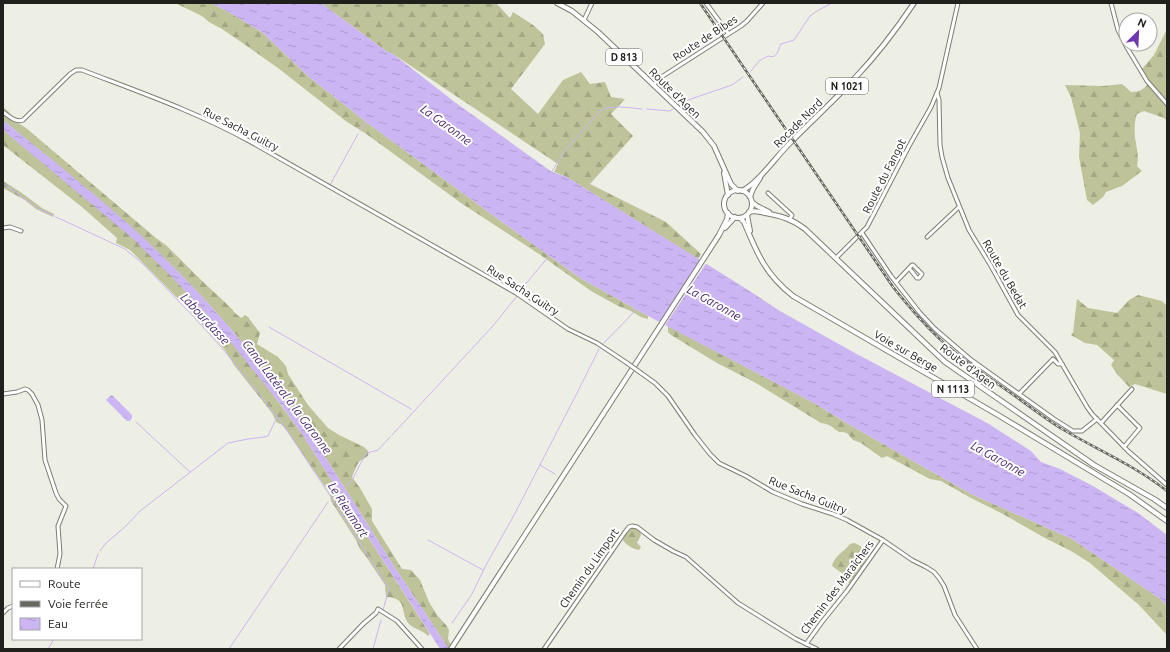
<svg xmlns="http://www.w3.org/2000/svg" width="1170" height="652" viewBox="0 0 1170 652" font-family="Ubuntu,sans-serif">
  <style>
    .forest { fill: url(#forest-firs) }
    .water { fill: url(#water-ripples) }
    .pier { fill: #edeee4 }
    .lines { fill: none; stroke-linecap: round; stroke-linejoin: round }
    .stream { stroke: #ccb5f3; stroke-width: 1 }
    .minor-casing { stroke: #7c7d74; stroke-width: 5 }
    .major-casing { stroke: #7c7d74; stroke-width: 6 }
    .minor { stroke: #fff; stroke-width: 3 }
    .major { stroke: #fff; stroke-width: 4 }
    .rail-casing { stroke: #666761; stroke-width: 2.5 }
    .rail { stroke: #fff; stroke-width: 1; stroke-dasharray: 3; stroke-linecap: butt }
    .minor-bridge-casing { stroke: #7c7d74; stroke-width: 5; stroke-linecap: butt }
    .minor-bridge { stroke: #fff; stroke-width: 3 }
    .labels { text-anchor: middle; stroke-width: 4; stroke-linejoin: round; paint-order: stroke }
    .shield { fill: #fff; stroke: #636461; stroke-width: 1 }
    .shield-label { font-size: 10px; font-weight: bold; fill: #20211d }
    .street-label { font-size: 11px; fill: #20211d; stroke: #fff }
    .water-label { font-size: 12px; font-style: italic; fill: #45256b; stroke: #fff }
  </style>
  <defs>
    <pattern id="forest-firs" width="22" height="20" patternUnits="userSpaceOnUse"><rect width="22" height="20" fill="#bec399"/><path d="M5 1l3.5 6h-7zM16 11l3.5 6h-7z" fill="#a3a783"/></pattern>
    <pattern id="water-ripples" width="26" height="14" patternUnits="userSpaceOnUse"><rect width="26" height="14" fill="#ccb5f3"/><path d="M2 4q2-2 4 0t4 0M15 11q2-2 4 0t4 0" fill="none" stroke="#af9bd0"/></pattern>
  </defs>
  <rect width="100%" height="100%" fill="#edeee4"/>
  <g class="forest">
    <polygon points="175,3 211,3 232,14 263,33 309,77 366,122 502,222 580,278 648,316 648,319 641,317 631,311 618,306 591,291 539,254 461,203 365,133 347,122 278,68 244,44 222,29 209,22 202,16"/>
    <polygon points="321,3 496,3 510,18 513,12 533,25 543,34 545,44 511,89 538,114 563,80 581,72 590,84 605,82 611,97 625,99 611,114 633,136 590,184 666,222 701,254 698,259 567,177 554,172 558,164 393,54 386,51"/>
    <path d="M 1167,29 L 1167,121 L 1164,118 L 1144,111 L 1137,114 C 1134,120 1134,136 1136,143 C 1137,151 1139,157 1137,166 L 1142,171 L 1122,186 L 1106,192 L 1103,197 L 1093,205 L 1087,200 L 1079,157 L 1080,133 L 1071,97 L 1065,85 L 1103,86 L 1122,84 L 1131,92 C 1140,92 1145,89 1150,81 L 1142,69 L 1154,55 Z"/>
    <path d="M 3,107 L 9,112 L 12,119 L 26,128 L 156,238 L 167,246 L 199,278 L 231,308 L 235,313 L 241,318 L 245,315 L 248,317 L 260,333 L 257,344 L 278,357 L 286,366 L 288,374 L 308,405 L 328,428 L 339,435 L 364,447 L 368,451 C 370,459 363,457 359,462 C 356,466 354,472 352,477 L 360,488 L 372,509 L 372,521 L 402,569 L 411,570 L 420,580 L 429,602 L 437,615 L 446,625 L 449,630 L 448,639 L 453,649 L 449,649 C 428,617 406,585 385,552 C 340,480 296,407 241,341 C 212,306 179,271 145,240 C 99,198 51,160 3,120 Z"/>
    <path d="M 3,130 C 46,165 90,199 131,236 C 196,296 253,365 304,437 L 430,634 L 428,636 C 423,630 414,629 409,624 C 399,612 409,598 386,597 L 385,585 L 367,558 L 360,549 L 356,540 L 331,501 L 330,494 L 287,431 L 281,424 L 277,423 L 272,413 L 234,365 L 225,350 L 192,313 L 139,259 L 130,250 L 116,243 L 117,238 L 82,207 L 3,145 Z"/>
    <polygon points="3,181 19,191 42,208 54,214 53,217 36,209 25,200 3,188"/>
    <polygon points="1138,295 1162,301 1167,306 1167,394 1135,384 1129,387 1117,374 1111,365 1114,360 1097,345 1085,343 1071,335 1073,333 1077,299 1088,308 1117,313 1129,300"/>
    <path d="M 668,326 L 814,403 L 855,428 L 971,494 L 1072,539 L 1159,598 L 1167,606 L 1167,635 L 1139,605 L 1090,563 L 1071,551 L 1045,538 L 1003,514 L 971,498 L 941,481 L 930,479 L 887,456 L 882,458 L 861,443 L 853,440 L 847,433 L 843,432 L 839,432 C 832,427 830,424 821,423 L 756,383 L 717,363 L 671,335 L 668,332 Z"/>
    <path d="M 632,527 L 634,527 L 640,532 L 641,535 L 637,543 L 641,547 L 639,550 C 633,549 626,545 623,540 L 628,530 Z"/>
    <path d="M 854,543 C 862,545 864,551 867,558 L 851,581 L 849,583 L 845,581 L 847,577 L 846,576 L 832,566 C 834,556 844,552 850,544 Z"/>
  </g>
  <g class="water">
    <polygon points="211,3 321,3 386,51 393,54 456,103 552,172 567,177 745,288 780,311 853,352 989,424 1031,451 1041,462 1060,469 1093,486 1138,513 1167,535 1167,606 1159,598 1072,539 971,494 855,428 814,403 648,316 580,278 502,222 366,122 309,77 263,33 232,14"/>
    <path d="M 3,120 C 52,160 102,199 148,242 C 181,273 212,306 241,341 C 297,408 341,482 387,555 C 407,587 429,618 449,649 L 440,649 L 304,437 L 282,406 L 221,330 L 172,277 L 131,237 L 3,130 Z"/>
    <polygon points="112,395 132,415 132,418 130,421 127,421 106,400 110,396"/>
  </g>
  <polygon class="pier" points="701,258 707,262 664,327 659,324"/>
  <g class="lines">
    <g class="stream">
      <path d="M 751,71 L 759,61 L 768,56 C 778,59 777,51 781,44 L 794,40 L 810,16 L 817,11 L 832,3"/>
      <polyline points="679,103 732,85 743,77"/>
      <polyline points="647,109 670,111 673,109"/>
      <polyline points="360,131 366,121"/>
      <path d="M 551,173 L 564,152 L 600,111 C 611,104 629,108 642,109"/>
      <polyline points="3,183 39,209 54,216"/>
      <polyline points="330,185 358,134"/>
      <polyline points="56,217 125,249 143,264 191,314 221,347 245,376 277,417 268,436 264,437 248,439 228,443 140,511 126,526 106,543 100,551"/>
      <polyline points="519,292 549,256"/>
      <polyline points="269,327 411,409"/>
      <polyline points="604,343 633,313 636,308"/>
      <polyline points="278,417 331,497 389,589 383,610"/>
      <polyline points="136,422 190,472"/>
      <polyline points="392,435 492,327 517,296"/>
      <polyline points="540,465 555,474"/>
      <polyline points="351,482 365,455 367,453 378,450 390,437"/>
      <polyline points="345,487 349,483"/>
      <polyline points="428,540 483,570"/>
      <polyline points="93,569 98,554"/>
      <polyline points="452,623 472,594 486,565 513,517 575,397 599,349"/>
      <polyline points="48,649 54,639"/>
      <polyline points="229,649 328,502"/>
      <polyline points="373,649 381,620"/>
    </g>
    <g class="minor-casing">
      <g id="minor">
        <polyline points="706,3 728,33"/>
        <polyline points="1111,3 1118,30 1126,46 1147,81 1167,104"/>
        <polyline points="584,20 592,3"/>
        <polyline points="653,85 663,76 741,26 747,21 763,3"/>
        <polyline points="937,93 939,100 940,145 942,157 948,178 969,230 991,266 1018,315 1055,352 1087,407 1092,414 1128,451 1167,485"/>
        <path d="M 3,112 C 9,116 16,123 23,120 L 70,74 L 76,70 L 82,70 C 139,92 197,112 251,142 L 516,293 L 568,329 L 597,343 L 627,363"/>
        <polyline points="768,193 792,215 790,219"/>
        <polyline points="3,228 10,227 21,231"/>
        <polyline points="862,233 891,276 920,313 935,329 970,359 1054,419 1073,431 1082,431 1097,419"/>
        <polyline points="927,237 959,207"/>
        <polyline points="836,258 867,227 909,146 931,107 939,88 958,3"/>
        <polyline points="896,282 912,265 913,265 922,274 919,278 917,278 909,268"/>
        <polyline points="641,373 655,383 668,396 695,435 710,454 719,463 746,476 773,492 802,504 833,514 847,520 883,540 912,560 926,567 934,572 939,578 944,586 955,615 977,649"/>
        <polyline points="3,394 17,392 25,389 28,390 32,394 38,405 42,420 45,460 56,493 59,499 66,506 58,526 60,554 57,569"/>
        <polyline points="1019,394 1053,359 1058,364 1062,364"/>
        <polyline points="1117,405 1140,428 1124,447"/>
        <polyline points="1101,423 1132,389"/>
        <polyline points="3,613 8,608 13,606"/>
        <polyline points="806,644 822,622 847,591 883,540"/>
        <polyline points="339,649 363,624 376,613 378,609 397,621 422,649"/>
        <polyline points="544,649 625,532 629,527 632,526 637,527 654,540 673,551 686,557 738,603 796,639 817,649"/>
      </g>
    </g>
    <g class="major-casing">
      <g id="major">
        <polyline points="557,3 572,11 598,32 703,132 714,146 731,184 738,191"/>
        <polyline points="724,173 728,195"/>
        <circle cx="738" cy="204" r="14"/>
        <path d="M 742,191 C 759,182 775,158 789,144 C 810,122 833,102 854,79 C 876,56 896,30 914,3"/>
        <polyline points="750,197 753,189 760,178"/>
        <polyline points="752,202 757,206 769,212"/>
        <path d="M 749,212 C 755,210 759,212 765,213 C 781,216 792,219 805,229 L 945,362 L 1094,465 L 1154,499 L 1167,508"/>
        <polyline points="747,215 750,231"/>
        <path d="M 740,218 L 744,222 C 757,253 765,274 793,296 L 998,415 L 1129,494 L 1167,521"/>
        <polyline points="725,228 735,217"/>
        <polyline points="451,649 719,235 727,219 728,213"/>
      </g>
    </g>
    <use href="#minor" class="minor"/>
    <use href="#major" class="major"/>
    <g class="rail-casing">
      <path id="rail" d="M 700,3 L 893,287 C 909,307 925,326 944,343 C 966,363 991,379 1015,396 C 1030,407 1046,419 1062,429 C 1098,450 1134,465 1167,491"/>
    </g>
    <use href="#rail" class="rail"/>
    <g class="minor-bridge-casing">
      <polyline id="minor-bridge" points="627,363 641,373"/>
    </g>
    <use href="#minor-bridge" class="minor-bridge"/>
  </g>
  <g class="labels">
    <g class="shield">
      <rect x="606" y="49" width="36" height="16" rx="3"/>
      <rect x="826" y="78" width="42" height="16" rx="3"/>
      <rect x="932" y="381" width="42" height="16" rx="3"/>
    </g>
    <g class="shield-label">
      <text x="624" y="61">D 813</text>
      <text x="847" y="90">N 1021</text>
      <text x="953" y="393">N 1113</text>
    </g>
    <g class="street-label">
      <text transform="translate(705 38) rotate(-33)" y="4">Route de Bibes</text>
      <text transform="translate(675 93) rotate(44)" y="4">Route d'Agen</text>
      <text transform="translate(798 123) rotate(-45)" y="4">Rocade Nord</text>
      <text transform="translate(241 129) rotate(27)" y="4">Rue Sacha Guitry</text>
      <text transform="translate(884 176) rotate(-63)" y="4">Route du Fangot</text>
      <text transform="translate(1005 274) rotate(60)" y="4">Route du Bedat</text>
      <text transform="translate(523 290) rotate(33)" y="4">Rue Sacha Guitry</text>
      <text transform="translate(906 351) rotate(30)" y="4">Voie sur Berge</text>
      <text transform="translate(968 366) rotate(37)" y="4">Route d'Agen</text>
      <text transform="translate(808 495) rotate(22)" y="4">Rue Sacha Guitry</text>
      <text transform="translate(589 568) rotate(-55)" y="4">Chemin du Limport</text>
      <text transform="translate(837 587) rotate(-53)" y="4">Chemin des Maraîchers</text>
    </g>
    <g class="water-label">
      <text transform="translate(446 125) rotate(36)" y="4">La Garonne</text>
      <text transform="translate(714 303) rotate(29)" y="4">La Garonne</text>
      <text transform="translate(205 319) rotate(47)" y="4">Labourdasse</text>
      <text transform="translate(287 397) rotate(53)" y="4">Canal Latéral à la Garonne</text>
      <text transform="translate(998 459) rotate(29)" y="4">La Garonne</text>
      <text transform="translate(348 510) rotate(57)" y="4">Le Rieumort</text>
    </g>
  </g>
  <rect width="1170" height="652" fill="none" stroke="#20211d" stroke-width="8"/>
  <rect x="12" y="568" width="130" height="72" fill="#ffffff" stroke="#a6a6a5"/>
  <rect x="20" y="581" width="20" height="6" fill="#ffffff" stroke="#a6a6a5"/>
  <text x="48" y="588" font-size="12" fill="#20211d">Route</text>
  <rect x="20" y="601" width="20" height="6" fill="#666761" stroke="#a6a6a5"/>
  <text x="48" y="608" font-size="12" fill="#20211d">Voie ferrée</text>
  <rect x="20" y="618" width="20" height="12" fill="url(#water-ripples)" stroke="#a6a6a5"/>
  <text x="48" y="628" font-size="12" fill="#20211d">Eau</text>
  <g transform="translate(1138 32) rotate(24)"><circle r="19" fill="#ffffff" stroke="#a6a6a5"/>
  <path d="M0-3L7 15L0 10L-7 15Z" fill="#6f37ae"/>
  <text y="-6" font-size="11" font-weight="bold" text-anchor="middle" fill="#20211d">N</text>
  </g>
</svg>
